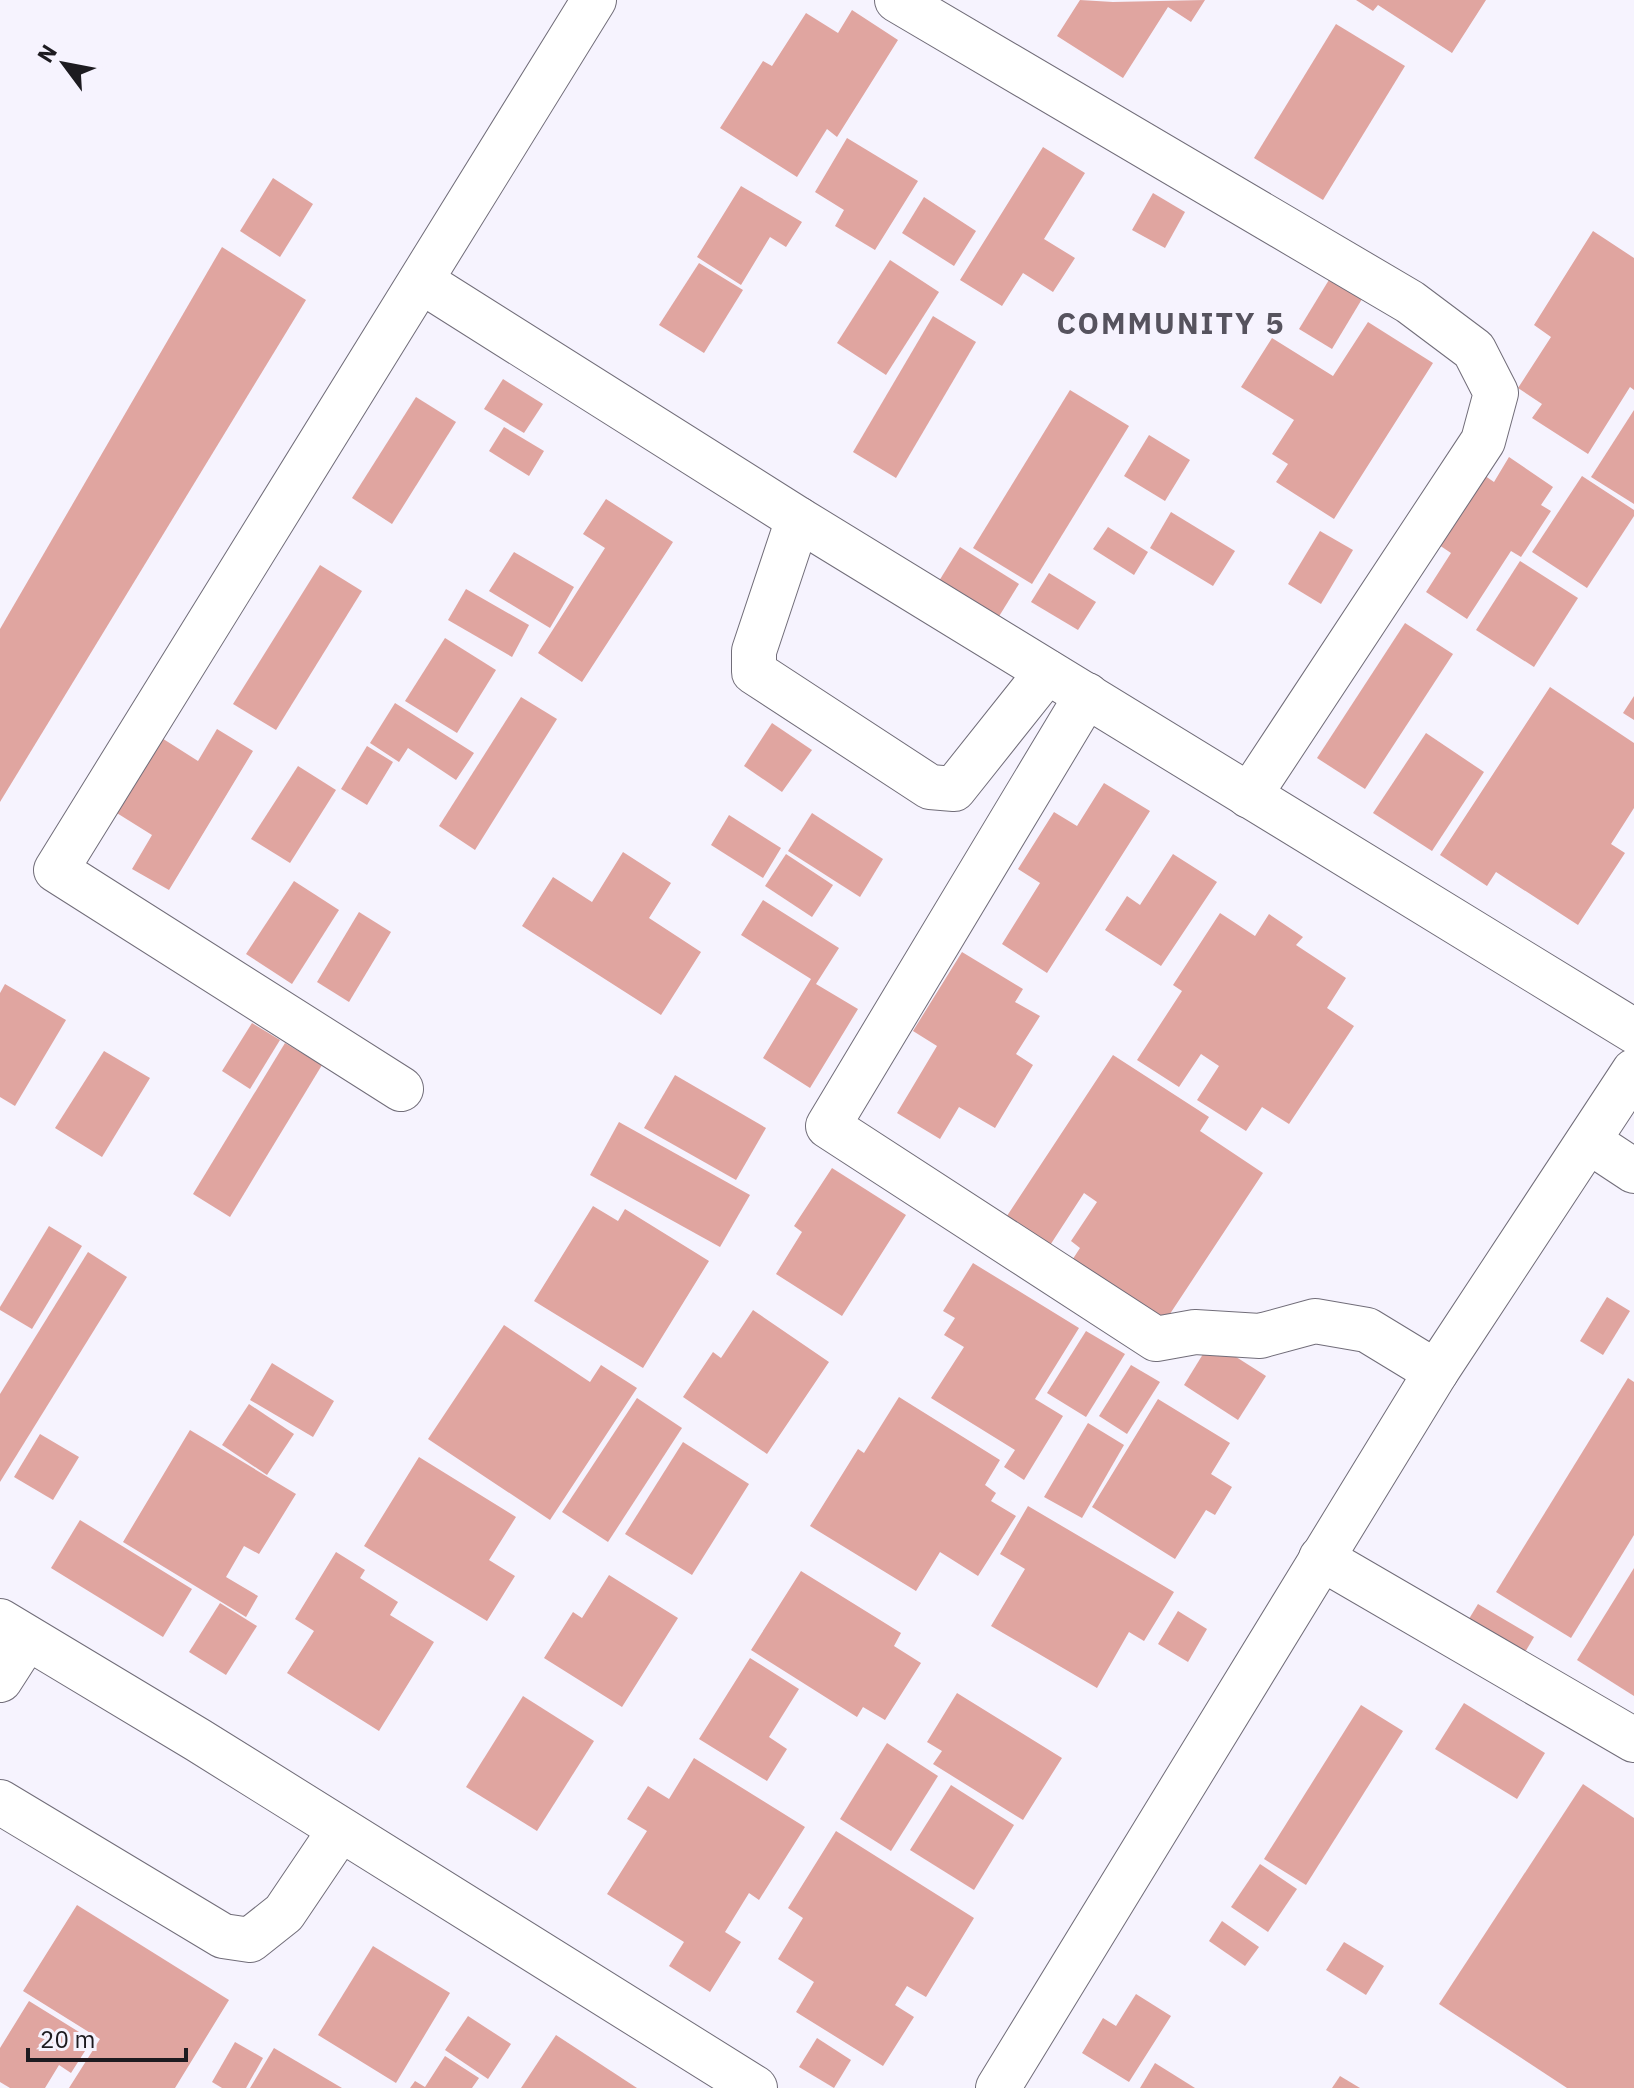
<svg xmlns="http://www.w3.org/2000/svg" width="1634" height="2088" viewBox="0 0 1634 2088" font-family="'IBM Plex Sans',sans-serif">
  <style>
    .building { fill: #e0a5a0 }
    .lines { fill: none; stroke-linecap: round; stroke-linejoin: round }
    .minor-casing { stroke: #716d79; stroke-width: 46 }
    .minor { stroke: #fff; stroke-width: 44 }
    .labels { text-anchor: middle; stroke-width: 8; stroke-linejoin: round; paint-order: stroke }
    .district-label { font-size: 30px; font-weight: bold; letter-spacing: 2px; fill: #56535e; stroke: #f6f3fe }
  </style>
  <rect width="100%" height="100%" fill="#f6f3fe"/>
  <g class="building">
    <polygon points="1080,0 1113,2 1205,0 1191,22 1168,7 1123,78 1057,36"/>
    <polygon points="1356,0 1486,0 1452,53 1378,5 1373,11"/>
    <polygon points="852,10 898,40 837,137 827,129 797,177 720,128 763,61 772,66 806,13 838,33"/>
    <polygon points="1336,24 1405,66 1323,200 1254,158"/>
    <polygon points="847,138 918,181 875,250 835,226 844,210 815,192"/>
    <polygon points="1043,147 1085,173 1044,239 1075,258 1053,292 1023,273 1002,306 960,280"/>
    <polygon points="273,178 313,204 280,257 240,231"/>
    <polygon points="741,186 802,222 786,247 770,237 741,285 697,257"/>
    <polygon points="1153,193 1185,212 1165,248 1132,230"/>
    <polygon points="924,197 976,231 954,266 902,233"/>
    <polygon points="1593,231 1634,258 1634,390 1630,387 1588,454 1532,418 1542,404 1518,388 1551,337 1534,325"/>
    <polygon points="222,247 306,300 0,802 0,629"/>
    <polygon points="890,260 939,292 886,375 837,343"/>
    <polygon points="699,263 743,290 704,353 659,325"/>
    <polygon points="1335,270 1368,289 1332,349 1299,329"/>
    <polygon points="933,316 976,342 896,478 853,452"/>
    <polygon points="1368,322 1433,363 1334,519 1276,482 1288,464 1272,454 1294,420 1241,387 1272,338 1333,376"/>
    <polygon points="503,379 543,404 524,433 484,409"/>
    <polygon points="1070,390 1129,426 1032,584 973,548"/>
    <polygon points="416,397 456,422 392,524 352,498"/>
    <polygon points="1634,410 1634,504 1591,477"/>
    <polygon points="504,427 544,451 529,476 489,451"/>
    <polygon points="1149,435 1190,460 1165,501 1124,476"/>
    <polygon points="1509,457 1553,487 1541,505 1551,511 1521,557 1511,551 1467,619 1426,592 1451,553 1427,537 1472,467 1494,482"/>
    <polygon points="1582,476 1634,510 1634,516 1587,588 1532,552"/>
    <polygon points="606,499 673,542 582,682 538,653 605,548 583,534"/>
    <polygon points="1171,512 1235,551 1213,586 1150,548"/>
    <polygon points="1108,527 1148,552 1134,575 1093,549"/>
    <polygon points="1320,531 1353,550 1321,604 1288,584"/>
    <polygon points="960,547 1019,584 998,618 939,581"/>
    <polygon points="514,552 574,587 550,628 489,591"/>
    <polygon points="1520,561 1578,598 1534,667 1476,630"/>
    <polygon points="320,565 362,591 276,730 233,704"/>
    <polygon points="1049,573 1096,602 1078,630 1031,602"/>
    <polygon points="466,589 529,625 512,657 448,620"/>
    <polygon points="1405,623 1453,654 1365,789 1317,758"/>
    <polygon points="445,638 496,670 457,733 405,701"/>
    <polygon points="1550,687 1634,743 1634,808 1611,844 1625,853 1578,925 1496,872 1487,886 1440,855"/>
    <polygon points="1634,696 1634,720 1623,713"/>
    <polygon points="521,697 557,719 475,850 439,826"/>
    <polygon points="395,703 474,753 456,780 408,748 399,762 370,743"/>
    <polygon points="772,723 812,750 782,792 744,766"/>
    <polygon points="217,729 253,751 169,890 132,869 152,835 112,810 157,735 198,761"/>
    <polygon points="1426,733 1484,772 1432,851 1373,813"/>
    <polygon points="367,746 393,762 367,805 341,789"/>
    <polygon points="298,766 336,790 290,863 251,839"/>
    <polygon points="1104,783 1150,811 1047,973 1002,944 1040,883 1018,869 1054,812 1077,826"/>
    <polygon points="812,813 883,859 860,897 788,851"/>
    <polygon points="729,815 781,848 763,878 711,845"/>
    <polygon points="623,852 671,883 649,918 701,952 661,1015 522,926 553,877 592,902"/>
    <polygon points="786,854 833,885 812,917 765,886"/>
    <polygon points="1173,854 1217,882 1161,966 1105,930 1127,896 1140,905"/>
    <polygon points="294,881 339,910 292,984 246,954"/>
    <polygon points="763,900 839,948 816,984 858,1009 810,1088 763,1058 811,979 741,935"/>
    <polygon points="359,912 391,932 349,1002 317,982"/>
    <polygon points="1220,913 1255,936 1269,914 1303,937 1296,945 1346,978 1327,1008 1354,1026 1289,1124 1262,1107 1246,1131 1197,1100 1219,1066 1201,1054 1179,1087 1137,1060 1182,991 1173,985"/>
    <polygon points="962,952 1023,989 1015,1002 1040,1016 1016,1054 1033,1065 995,1128 959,1107 940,1139 897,1113 937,1046 913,1031"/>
    <polygon points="5,984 66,1020 15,1106 0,1097 0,993"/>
    <polygon points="252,1023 280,1040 250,1089 222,1071"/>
    <polygon points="285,1043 322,1065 230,1217 193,1194"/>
    <polygon points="104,1051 150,1078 102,1157 55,1128"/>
    <polygon points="1113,1055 1209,1117 1200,1131 1263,1173 1160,1329 1067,1268 1080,1248 1071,1241 1097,1202 1084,1193 1045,1253 1001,1225"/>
    <polygon points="675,1075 766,1128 736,1180 644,1128"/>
    <polygon points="619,1122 750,1195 720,1247 590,1175"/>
    <polygon points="832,1168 906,1215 842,1316 776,1274 802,1232 794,1226"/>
    <polygon points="593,1206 618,1221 625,1209 709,1261 643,1368 534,1301"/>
    <polygon points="49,1226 82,1246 32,1329 0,1310 0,1307"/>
    <polygon points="88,1252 127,1277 0,1482 0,1394"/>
    <polygon points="973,1263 1079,1328 1035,1399 1063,1416 1024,1480 1004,1467 1015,1450 931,1398 964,1347 944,1335 955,1318 943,1311"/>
    <polygon points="1607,1297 1630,1311 1603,1355 1580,1341"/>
    <polygon points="753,1310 829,1362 767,1454 683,1397 713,1352 721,1358"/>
    <polygon points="504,1325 590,1382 601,1365 637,1388 550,1520 428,1439"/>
    <polygon points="1086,1331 1125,1354 1086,1417 1047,1393"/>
    <polygon points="1211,1341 1266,1376 1238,1420 1184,1385"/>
    <polygon points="272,1363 334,1401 313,1437 250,1400"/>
    <polygon points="1131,1365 1160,1382 1127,1434 1099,1416"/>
    <polygon points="1628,1378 1634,1382 1634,1535 1571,1638 1496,1592"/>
    <polygon points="899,1397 1000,1460 985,1485 996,1493 991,1501 1016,1516 978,1576 940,1552 916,1591 810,1526 858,1449 864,1453"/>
    <polygon points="637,1398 682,1428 608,1542 562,1512"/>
    <polygon points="1158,1399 1230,1443 1211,1474 1232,1487 1215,1515 1206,1510 1175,1559 1092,1507"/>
    <polygon points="249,1404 294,1434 267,1475 222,1445"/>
    <polygon points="1088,1423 1124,1445 1082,1518 1044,1497"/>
    <polygon points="190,1430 296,1494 259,1554 244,1546 226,1577 258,1596 246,1617 123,1542"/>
    <polygon points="40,1434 79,1457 53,1500 14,1477"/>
    <polygon points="683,1442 749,1484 692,1575 625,1534"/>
    <polygon points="419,1457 516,1517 489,1560 515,1576 487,1621 364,1546"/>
    <polygon points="1028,1506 1174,1592 1144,1641 1129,1632 1097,1688 991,1626 1025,1569 1000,1554"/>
    <polygon points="80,1520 192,1589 163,1637 51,1568"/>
    <polygon points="336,1552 365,1570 360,1578 398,1602 390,1615 434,1642 379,1731 287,1673 314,1631 295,1619"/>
    <polygon points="1634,1568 1634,1696 1577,1660"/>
    <polygon points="801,1571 901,1633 894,1646 921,1663 885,1720 863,1707 857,1717 751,1650"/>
    <polygon points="609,1575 678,1618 622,1707 544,1658 573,1612 582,1618"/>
    <polygon points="220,1603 257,1626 226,1675 189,1652"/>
    <polygon points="1478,1604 1534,1637 1517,1666 1461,1632"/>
    <polygon points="1178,1611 1207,1629 1188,1662 1158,1644"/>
    <polygon points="750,1658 799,1689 769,1737 787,1749 767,1781 699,1739"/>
    <polygon points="957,1693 1062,1758 1023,1820 933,1764 942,1751 927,1742"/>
    <polygon points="523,1696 594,1741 537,1831 466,1787"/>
    <polygon points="1464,1703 1545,1753 1517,1799 1435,1749"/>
    <polygon points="1361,1705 1403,1731 1306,1885 1264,1859"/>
    <polygon points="887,1743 938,1776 891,1851 840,1819"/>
    <polygon points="694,1758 805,1827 759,1900 749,1893 725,1932 741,1942 710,1992 669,1966 684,1942 607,1894 647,1831 627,1819 648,1786 669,1799"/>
    <polygon points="1583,1784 1634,1818 1634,2088 1567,2088 1439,2004"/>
    <polygon points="951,1785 1014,1825 974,1890 910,1850"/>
    <polygon points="836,1831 974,1918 926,1997 907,1986 895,2005 914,2017 883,2066 796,2012 814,1982 778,1959 803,1918 788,1908"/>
    <polygon points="1260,1864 1297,1889 1268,1932 1231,1907"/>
    <polygon points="77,1905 229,2000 175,2088 69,2088 100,2039 23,1991"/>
    <polygon points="1222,1921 1259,1947 1245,1966 1209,1941"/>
    <polygon points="1344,1942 1384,1966 1366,1995 1326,1970"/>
    <polygon points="373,1946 450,1993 396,2083 318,2035"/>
    <polygon points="1136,1994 1171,2016 1129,2082 1082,2053 1103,2018 1116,2026"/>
    <polygon points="29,2001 92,2040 71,2073 59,2065 45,2088 10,2088 0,2082 0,2048"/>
    <polygon points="468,2016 511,2044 488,2079 445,2050"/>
    <polygon points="556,2035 637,2088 521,2088"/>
    <polygon points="817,2038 851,2060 834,2088 799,2067"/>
    <polygon points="235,2042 263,2058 246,2088 222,2088 212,2082"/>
    <polygon points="274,2048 342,2088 250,2088"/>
    <polygon points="445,2056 479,2078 472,2088 410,2088 415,2081 425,2087"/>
    <polygon points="1155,2063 1195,2088 1140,2088"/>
    <polygon points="1340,2076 1360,2088 1332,2088"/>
  </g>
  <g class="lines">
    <g class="minor-casing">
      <g id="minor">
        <polyline points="897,0 1410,302 1474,350 1496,393 1483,441 1249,796"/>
        <polyline points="421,281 798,519 1634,1031"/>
        <polyline points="798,519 754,651 754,672 930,787 954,789 1047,672"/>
        <polyline points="1087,695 828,1126 1156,1339 1195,1332 1260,1336 1315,1321 1367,1330 1436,1372"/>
        <polyline points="401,1089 56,870 594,0"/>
        <polyline points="1590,1142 1634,1171"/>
        <polyline points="1321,1558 1634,1740"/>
        <polyline points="0,1621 198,1740 755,2088"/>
        <polyline points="0,1680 27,1638"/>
        <polyline points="0,1802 223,1936 250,1940 284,1913 340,1830"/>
        <polyline points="998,2088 1436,1372 1634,1071"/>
      </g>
    </g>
    <use href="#minor" class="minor"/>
  </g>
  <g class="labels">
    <g class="district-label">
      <text x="1171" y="334">COMMUNITY 5</text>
    </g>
  </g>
  <g transform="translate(64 64) rotate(302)" stroke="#f6f3fe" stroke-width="6" paint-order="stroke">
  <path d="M0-6L14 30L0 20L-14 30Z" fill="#1d1b20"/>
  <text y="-12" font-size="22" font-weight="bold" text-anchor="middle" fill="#1d1b20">N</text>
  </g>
  <path d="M28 2048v12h158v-12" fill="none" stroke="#1d1b20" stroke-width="4"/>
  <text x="40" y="2048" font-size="24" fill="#1d1b20" stroke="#f6f3fe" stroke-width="6" paint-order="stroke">20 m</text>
</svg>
